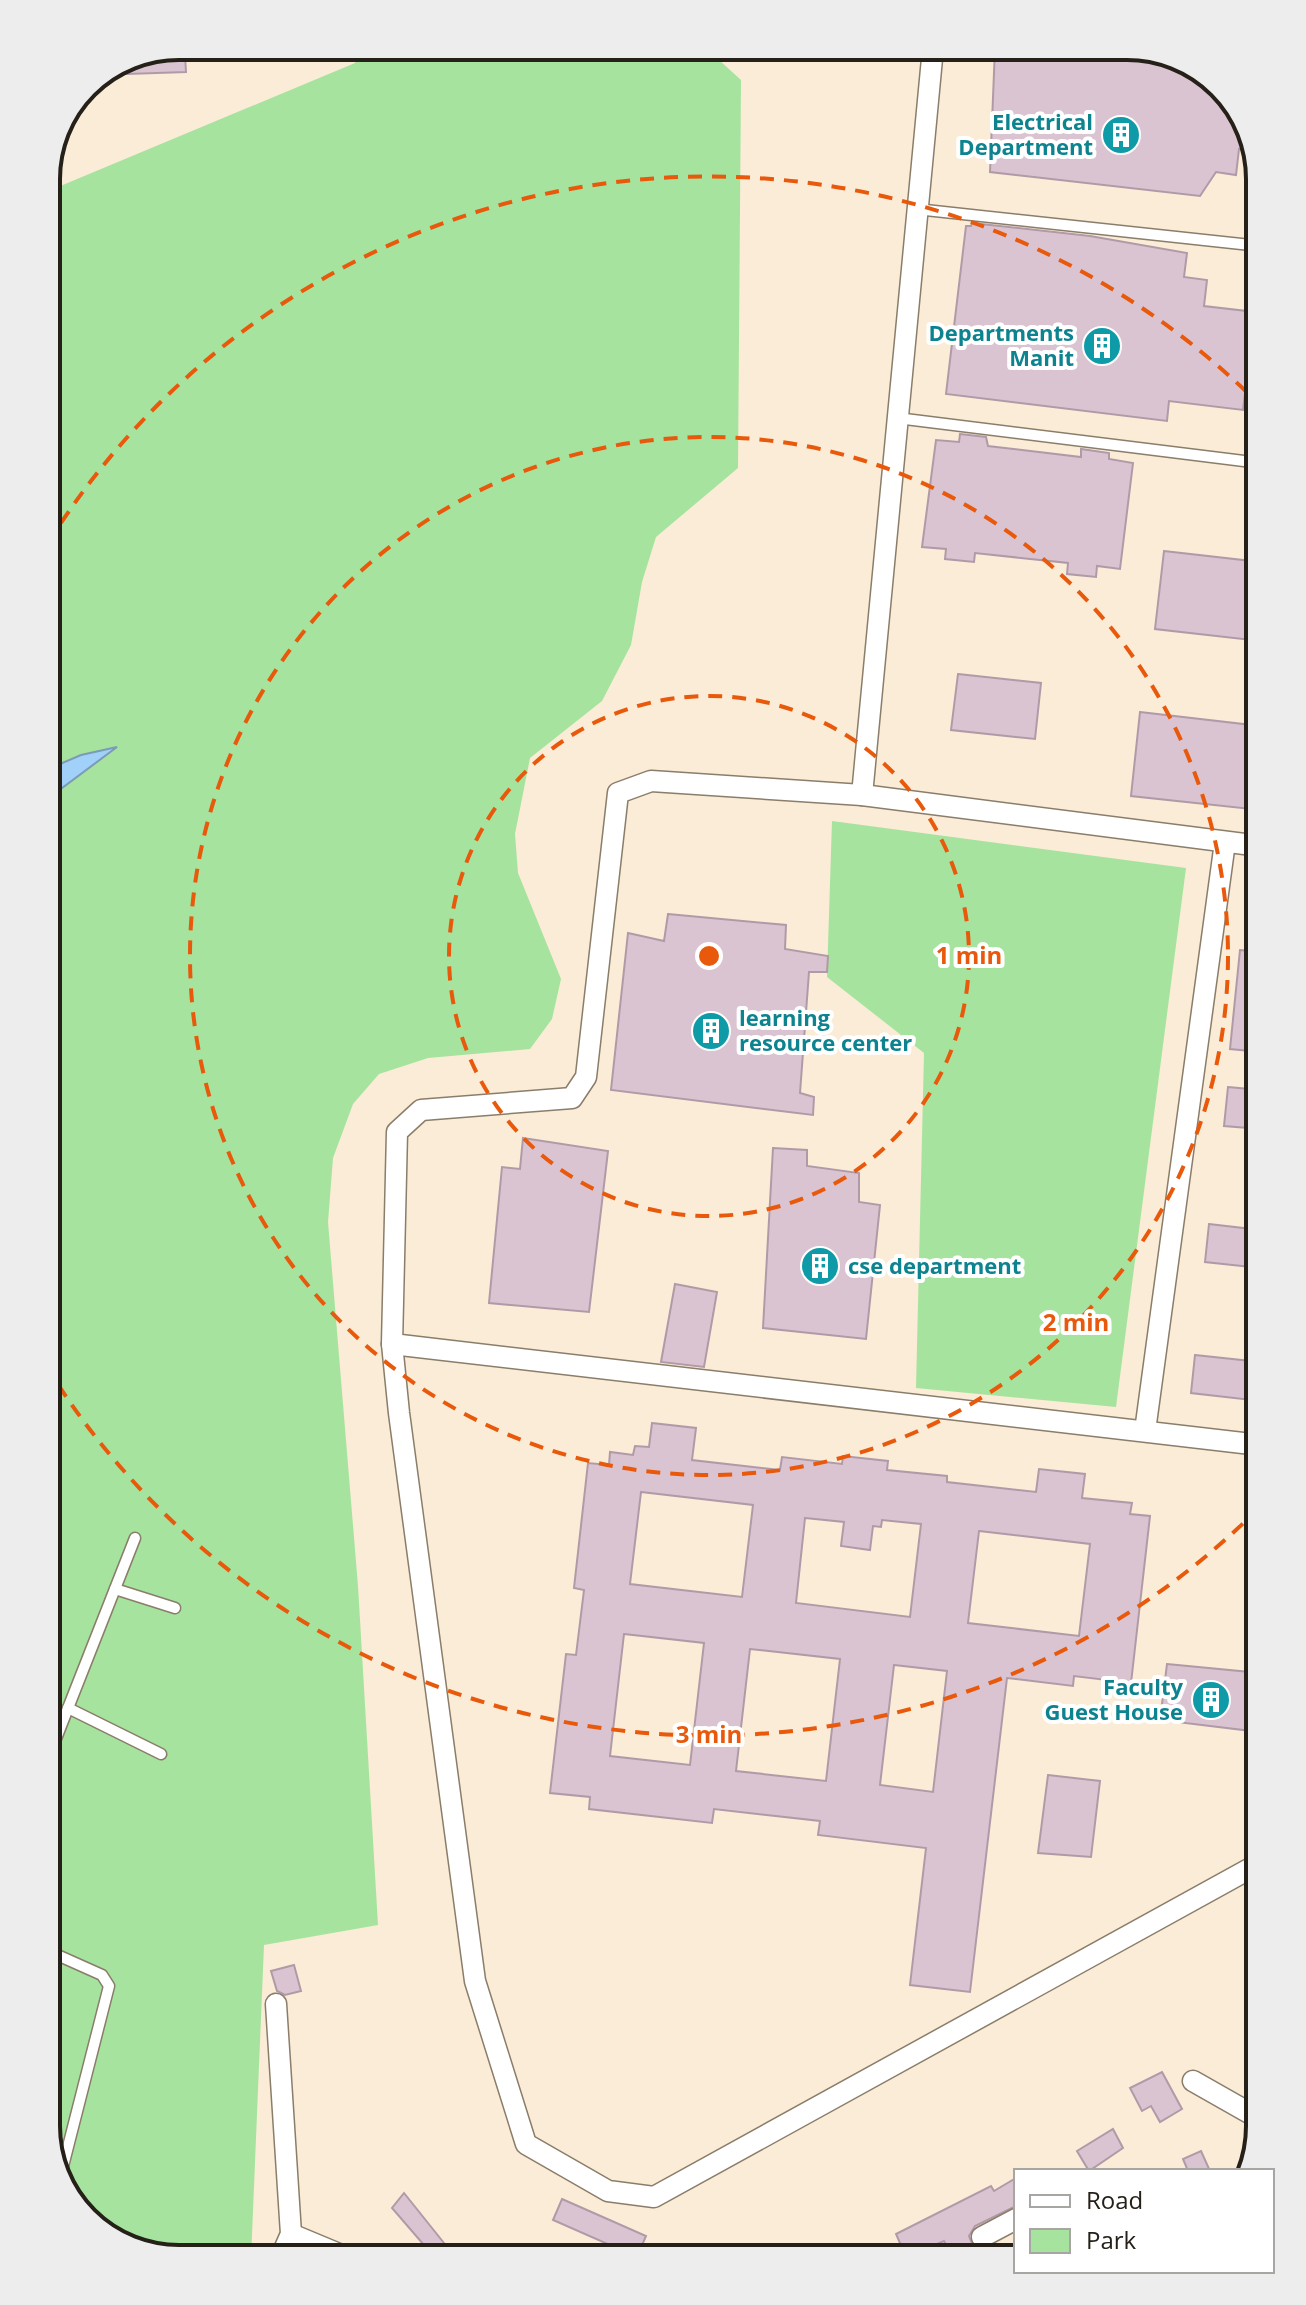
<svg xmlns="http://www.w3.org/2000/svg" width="1306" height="2305" viewBox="0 0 1306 2305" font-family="'Open Sans',sans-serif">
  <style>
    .green { fill: #a6e39e }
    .water { fill: #a1d0f9; stroke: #7c9bb6; stroke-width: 2 }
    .building { fill: #dbc4d2; stroke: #b19aa8; stroke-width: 2; fill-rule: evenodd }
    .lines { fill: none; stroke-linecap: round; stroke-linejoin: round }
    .lane-casing { stroke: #8a7d6a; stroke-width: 13 }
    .street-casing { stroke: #8a7d6a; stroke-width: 23 }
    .lane { stroke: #fff; stroke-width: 10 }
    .street { stroke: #fff; stroke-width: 20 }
    .ring { fill: none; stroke: #e8590c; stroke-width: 4; stroke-dasharray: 14 10 }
    .labels { text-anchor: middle; stroke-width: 8; stroke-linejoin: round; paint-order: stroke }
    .culture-label { font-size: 22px; font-weight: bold; fill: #0d838f; stroke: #fff; text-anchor: end }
    .rim { fill: none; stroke: #252018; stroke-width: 4 }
    .centre { fill: #e8590c; stroke: #fff; stroke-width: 4 }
    .ring-label { font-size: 24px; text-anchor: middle; font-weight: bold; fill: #e8590c; stroke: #fff; stroke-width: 8; stroke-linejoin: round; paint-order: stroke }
  </style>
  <rect width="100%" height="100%" fill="#faecd6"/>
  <g class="green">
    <path d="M 708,50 L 741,80 L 738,468 L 656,537 L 642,582 L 631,645 L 602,701 L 530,758 L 515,834 L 518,873 L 561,979 L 552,1019 L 530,1049 L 428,1058 L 379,1074 L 353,1104 L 333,1158 L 328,1222 L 358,1586 L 378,1925 L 264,1945 L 251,2259 C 172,2259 108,2262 61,2186 C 51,2171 50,2144 46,2126 L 46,800 L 116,748 L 81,755 L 46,770 L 46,192 L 355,63 L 357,54 Z"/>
    <polygon points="832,821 1186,868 1116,1407 916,1388 924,1053 827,977"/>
  </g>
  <polygon class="water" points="117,747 46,800 46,770 81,755"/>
  <g class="building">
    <polygon points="1137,46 1201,69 1247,120 1254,151 1239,149 1236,175 1216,172 1200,196 990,172 995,48"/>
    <polygon points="185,55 186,72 99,75 128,56"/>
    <polygon points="972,223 1090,236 1187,253 1184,277 1207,280 1204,306 1255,312 1243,410 1169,401 1167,421 946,394 966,226 971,226"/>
    <polygon points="960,434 986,437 988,446 1081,457 1081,449 1109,453 1109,459 1133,463 1120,569 1097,566 1096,577 1067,574 1068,563 975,553 974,562 945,559 946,549 922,547 936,440 959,442"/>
    <polygon points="1164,551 1260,562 1260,641 1155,629"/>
    <polygon points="958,674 1041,683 1035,739 951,730"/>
    <polygon points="1140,712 1260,726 1260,810 1131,796"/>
    <polygon points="668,914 786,925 785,949 828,956 827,972 809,972 800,1093 814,1097 813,1115 611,1090 628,933 664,941"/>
    <polygon points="1240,950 1260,952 1260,1052 1230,1049"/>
    <polygon points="1228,1087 1260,1090 1260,1129 1224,1126"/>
    <polygon points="523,1138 608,1151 589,1312 489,1303 502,1167 520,1169"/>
    <polygon points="773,1148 807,1150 807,1166 859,1173 859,1202 880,1205 866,1339 763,1328"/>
    <polygon points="1209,1224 1260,1230 1260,1268 1205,1262"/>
    <polygon points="675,1284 717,1292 704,1367 661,1362"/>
    <polygon points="1195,1355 1260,1362 1260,1401 1191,1393"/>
    <path d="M 652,1423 L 696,1428 L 692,1460 L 780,1470 L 782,1457 L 842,1464 L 843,1456 L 888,1461 L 887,1470 L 947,1476 L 947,1482 L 1036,1492 L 1039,1469 L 1085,1474 L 1082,1498 L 1132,1503 L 1130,1514 L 1150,1516 L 1131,1683 L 1074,1676 L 1073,1686 L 1007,1678 L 970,1992 L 910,1985 L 926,1848 L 818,1835 L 820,1821 L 714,1809 L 712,1823 L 589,1809 L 590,1797 L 550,1793 L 566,1654 L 576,1655 L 584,1590 L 574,1588 L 588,1463 L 609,1465 L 610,1452 L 633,1455 L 635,1446 L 649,1447 ZM 641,1492 L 753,1505 L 742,1597 L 630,1584 ZM 805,1518 L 844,1522 L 841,1546 L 870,1550 L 873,1526 L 881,1527 L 882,1520 L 921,1524 L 910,1617 L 796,1603 ZM 979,1531 L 1090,1544 L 1079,1636 L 968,1623 ZM 624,1634 L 704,1643 L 690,1765 L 610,1756 ZM 750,1649 L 840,1659 L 826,1781 L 736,1771 ZM 894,1665 L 947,1671 L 933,1792 L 880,1785 Z"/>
    <polygon points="1167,1664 1260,1673 1260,1732 1160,1720"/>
    <polygon points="1048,1775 1100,1781 1091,1857 1038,1853"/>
    <polygon points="294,1965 301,1991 285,1995 277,1991 271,1971"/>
    <polygon points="1162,2072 1182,2109 1160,2122 1151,2106 1142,2111 1130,2088"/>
    <polygon points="1113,2129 1123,2148 1089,2171 1077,2151"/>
    <polygon points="1201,2151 1210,2171 1188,2171 1183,2159"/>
    <polygon points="1016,2178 1016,2206 975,2226 969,2236 973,2246 952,2256 944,2241 906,2257 896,2234 991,2186 994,2191"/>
    <polygon points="404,2193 452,2253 445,2259 436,2259 392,2208"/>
    <polygon points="562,2199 646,2236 637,2257 553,2220"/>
  </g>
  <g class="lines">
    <g class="lane-casing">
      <g id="lane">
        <polyline points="916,209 1260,246"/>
        <polyline points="897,418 1260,463"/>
        <polyline points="115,1589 175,1608"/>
        <polyline points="68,1708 161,1754"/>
        <polyline points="46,1764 135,1538"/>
        <polyline points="46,1950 102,1975 109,1986 59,2182"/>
      </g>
    </g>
    <g class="street-casing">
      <g id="street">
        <polyline points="862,795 933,48"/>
        <polyline points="392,1344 1260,1445"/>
        <polyline points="1145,1431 1225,842"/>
        <polyline points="1260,1863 654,2197 608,2191 526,2144 475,1981 399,1413 392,1344 397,1132 421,1110 572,1098 586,1077 618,793 651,781 862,795 1260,846"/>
        <polyline points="276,2004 291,2234 280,2259"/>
        <polyline points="1193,2081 1260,2119"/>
        <polyline points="291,2234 351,2259"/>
        <polyline points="982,2237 1016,2219"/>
      </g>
    </g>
    <use href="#lane" class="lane"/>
    <use href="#street" class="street"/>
  </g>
  <g class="ring">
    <circle cx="709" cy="956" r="260"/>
    <circle cx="709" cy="956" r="519"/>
    <path d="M1260 1507A779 779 0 0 1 48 1369M48 543A779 779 0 0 1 1260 405"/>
  </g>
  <defs>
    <g id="building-disc" transform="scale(2)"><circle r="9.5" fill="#0f9aa8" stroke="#fff"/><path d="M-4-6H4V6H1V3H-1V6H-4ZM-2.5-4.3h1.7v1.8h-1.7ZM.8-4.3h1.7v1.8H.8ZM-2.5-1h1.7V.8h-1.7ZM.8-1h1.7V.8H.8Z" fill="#fff"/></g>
  </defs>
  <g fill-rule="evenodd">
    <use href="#building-disc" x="1121" y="135"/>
    <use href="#building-disc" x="1102" y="346"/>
    <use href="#building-disc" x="711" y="1031"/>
    <use href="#building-disc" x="820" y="1266"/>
    <use href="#building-disc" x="1211" y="1700"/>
  </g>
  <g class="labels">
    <g class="culture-label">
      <text x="1093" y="130">Electrical<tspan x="1093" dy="25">Department</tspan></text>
      <text x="1074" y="341">Departments<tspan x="1074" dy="25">Manit</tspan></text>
      <text x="739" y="1026" text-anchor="start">learning<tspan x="739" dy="25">resource center</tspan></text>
      <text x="848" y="1274" text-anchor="start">cse department</text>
      <text x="1183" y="1695">Faculty<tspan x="1183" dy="25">Guest House</tspan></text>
    </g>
  </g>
  <path d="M0 0H1306V2305H0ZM179 60H1127A119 119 0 0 1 1246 179V2126A119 119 0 0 1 1127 2245H179A119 119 0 0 1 60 2126V179A119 119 0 0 1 179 60Z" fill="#eeeded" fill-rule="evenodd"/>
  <path class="rim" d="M179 60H1127A119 119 0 0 1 1246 179V2126A119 119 0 0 1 1127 2245H179A119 119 0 0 1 60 2126V179A119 119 0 0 1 179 60Z"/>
  <circle cx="709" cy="956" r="12" class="centre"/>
  <g class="ring-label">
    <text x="969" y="964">1 min</text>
    <text x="1076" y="1331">2 min</text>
    <text x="709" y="1743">3 min</text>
  </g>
  <rect x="1014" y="2169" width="260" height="104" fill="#ffffff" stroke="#a8a6a3" stroke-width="2"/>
  <rect x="1030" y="2195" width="40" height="12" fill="#ffffff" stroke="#a8a6a3" stroke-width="2"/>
  <text x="1086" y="2209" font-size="24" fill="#252018">Road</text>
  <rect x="1030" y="2229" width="40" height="24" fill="#a6e39e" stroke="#a8a6a3" stroke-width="2"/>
  <text x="1086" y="2249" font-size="24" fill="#252018">Park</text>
</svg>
